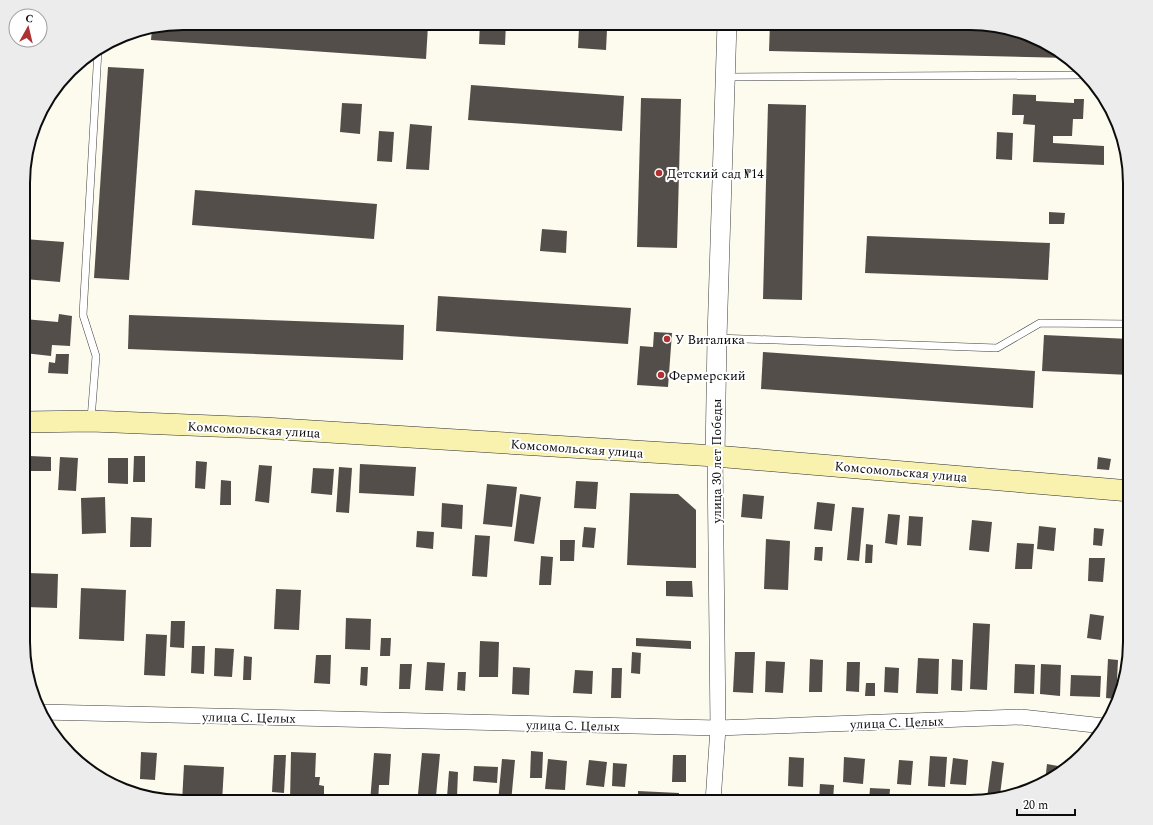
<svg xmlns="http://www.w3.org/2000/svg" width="1153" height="825" viewBox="0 0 1153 825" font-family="Spectral,serif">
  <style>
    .building { fill: #544e4a }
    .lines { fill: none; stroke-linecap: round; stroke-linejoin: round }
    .service-casing { stroke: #3f3f3f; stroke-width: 8 }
    .minor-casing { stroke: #3f3f3f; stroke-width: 16 }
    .tertiary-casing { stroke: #3f3f3f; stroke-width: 20 }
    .secondary-casing { stroke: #2e2e2e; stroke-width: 22 }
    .service { stroke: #fff; stroke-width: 7 }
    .minor { stroke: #fff; stroke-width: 15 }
    .tertiary { stroke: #fff; stroke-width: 19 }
    .secondary { stroke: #f8f2ae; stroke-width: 21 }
    .poi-dot { fill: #b03132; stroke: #fff; stroke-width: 1.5 }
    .labels { text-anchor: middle; stroke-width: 4; stroke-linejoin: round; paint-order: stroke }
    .poi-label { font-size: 13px; fill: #0c0c0c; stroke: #fff; text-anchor: start }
    .street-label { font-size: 13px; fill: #0c0c0c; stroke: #fff }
    .rim { fill: none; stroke: #0c0c0c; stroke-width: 2 }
  </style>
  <rect width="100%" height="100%" fill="#fdfbed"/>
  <g class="building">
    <polygon points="183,23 405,23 428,25 426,59 151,40 152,29"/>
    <polygon points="480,23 506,23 505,45 479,44"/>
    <polygon points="770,23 980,23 1022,32 1069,58 769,51"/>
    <polygon points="579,28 607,30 606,50 578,48"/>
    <polygon points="108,67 144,69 129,280 94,278"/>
    <polygon points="471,85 624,96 622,131 468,120"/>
    <polygon points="1013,94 1036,95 1036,101 1074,103 1074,99 1084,99 1083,119 1073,119 1072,136 1053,136 1053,143 1104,146 1104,165 1033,162 1035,125 1023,124 1024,115 1012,115"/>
    <polygon points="641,98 681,99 677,248 637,247"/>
    <polygon points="342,103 362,104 360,134 340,132"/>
    <polygon points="768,104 806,105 802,300 763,299"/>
    <polygon points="410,124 432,126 429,170 406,169"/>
    <polygon points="379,131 394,132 392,162 377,161"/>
    <polygon points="997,132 1013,133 1012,160 996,159"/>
    <polygon points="195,190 377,204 374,239 192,225"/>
    <polygon points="1049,212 1065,213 1064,224 1049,224"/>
    <polygon points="542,229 567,231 566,253 540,251"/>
    <polygon points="867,236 1050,243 1048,280 865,273"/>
    <polygon points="24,239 64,242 60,282 24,279"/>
    <polygon points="438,296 631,308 628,344 436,331"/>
    <polygon points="59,314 72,316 70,346 52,345 51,356 24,353 24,319 58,322"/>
    <polygon points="129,315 404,325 403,360 128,349"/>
    <polygon points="654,332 672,333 668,387 637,385 640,346 653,347"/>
    <polygon points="1044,335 1130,339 1130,375 1042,371"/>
    <polygon points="763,352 1035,371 1033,408 761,389"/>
    <polygon points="56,354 69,354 68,374 48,373 49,362 55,363"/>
    <polygon points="30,456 51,457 51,471 30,471"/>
    <polygon points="134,456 145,456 145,482 133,482"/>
    <polygon points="60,457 78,458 76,491 58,490"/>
    <polygon points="1098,457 1111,459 1109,470 1097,469"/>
    <polygon points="108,458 128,458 128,484 108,483"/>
    <polygon points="196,461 207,462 205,489 195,488"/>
    <polygon points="360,464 416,467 414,496 359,493"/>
    <polygon points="259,465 272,466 269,503 255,501"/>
    <polygon points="339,467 352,468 349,513 336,512"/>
    <polygon points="313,468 334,469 332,495 311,493"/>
    <polygon points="221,480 231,481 231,505 220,505"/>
    <polygon points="576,481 598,482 596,509 574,508"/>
    <polygon points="487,484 517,487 512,527 483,524"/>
    <polygon points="630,493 678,494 696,510 696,568 627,565"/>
    <polygon points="520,494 541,497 534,544 514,541"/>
    <polygon points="743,494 764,496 762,519 741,517"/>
    <polygon points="105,497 106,533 82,534 81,498"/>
    <polygon points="817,502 835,504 832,531 814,529"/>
    <polygon points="442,503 463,505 462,529 441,527"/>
    <polygon points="852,507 864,508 859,561 847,560"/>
    <polygon points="888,514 900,515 897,545 885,543"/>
    <polygon points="909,516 923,517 921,546 907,545"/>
    <polygon points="131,517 152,518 151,547 130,547"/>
    <polygon points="972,520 992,522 989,552 969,550"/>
    <polygon points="1039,526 1056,528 1054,551 1037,549"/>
    <polygon points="584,527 596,528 594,548 582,547"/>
    <polygon points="1094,528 1104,529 1102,546 1093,545"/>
    <polygon points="417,531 434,532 433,549 416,547"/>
    <polygon points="475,535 490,536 487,577 472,576"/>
    <polygon points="766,539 790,541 788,590 764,589"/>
    <polygon points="560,540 575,540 574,561 560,561"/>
    <polygon points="1017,543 1034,544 1032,569 1015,569"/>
    <polygon points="866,544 873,545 872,563 865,563"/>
    <polygon points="815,547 823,547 822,561 814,560"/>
    <polygon points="541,556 553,557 551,585 539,585"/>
    <polygon points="1089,558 1105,558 1103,582 1088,581"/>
    <polygon points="27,573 58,574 57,608 26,607"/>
    <polygon points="666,581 692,581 693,597 666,596"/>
    <polygon points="81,588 126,590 124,641 79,639"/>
    <polygon points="276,589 301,590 299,630 274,629"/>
    <polygon points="1090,614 1104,616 1101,640 1087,638"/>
    <polygon points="346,618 371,619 370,650 345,649"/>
    <polygon points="171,621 185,621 184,648 170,647"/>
    <polygon points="973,623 990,624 987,690 970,689"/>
    <polygon points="146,634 167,635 165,676 144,675"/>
    <polygon points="381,638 391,638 390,656 380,656"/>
    <polygon points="636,638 691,641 691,649 636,646"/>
    <polygon points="480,641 499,642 498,677 479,677"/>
    <polygon points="192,646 205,646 204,674 191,673"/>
    <polygon points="215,648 234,649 232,677 214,676"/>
    <polygon points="632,652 641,653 640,674 631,673"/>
    <polygon points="735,652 755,652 753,693 733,692"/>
    <polygon points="316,655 331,655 330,684 314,683"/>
    <polygon points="244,656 252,657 251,680 243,680"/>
    <polygon points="918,658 939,659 938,694 916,693"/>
    <polygon points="810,659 823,660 822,692 809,692"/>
    <polygon points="952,659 963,660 962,691 951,690"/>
    <polygon points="1108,659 1118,660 1116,699 1106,698"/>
    <polygon points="766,661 785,662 783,693 765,692"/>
    <polygon points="427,662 445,663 443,691 425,690"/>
    <polygon points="847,662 860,662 859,692 846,691"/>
    <polygon points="400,664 412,664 410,689 399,689"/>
    <polygon points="1015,664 1035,665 1034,694 1014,693"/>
    <polygon points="1041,664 1061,665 1060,696 1040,694"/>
    <polygon points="361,667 368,667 367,686 360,685"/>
    <polygon points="513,667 530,668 529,695 512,694"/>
    <polygon points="885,667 899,668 898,693 884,692"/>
    <polygon points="612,668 622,668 621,698 611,698"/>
    <polygon points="575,670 593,671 592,694 573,693"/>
    <polygon points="458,672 466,672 465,691 457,690"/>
    <polygon points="1071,675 1101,676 1100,697 1070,696"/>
    <polygon points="866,683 875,683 875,696 865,696"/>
    <polygon points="531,751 543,752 542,778 530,778"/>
    <polygon points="141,752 157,753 155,780 140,779"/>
    <polygon points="291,752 316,753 315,777 320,777 319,785 324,786 324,802 290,802"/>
    <polygon points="374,753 391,754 389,785 379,785 378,802 370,802"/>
    <polygon points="422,753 440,754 436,796 418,794"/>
    <polygon points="274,755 286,755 284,793 272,792"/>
    <polygon points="673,755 686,755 686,782 672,782"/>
    <polygon points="930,756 947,757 945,787 928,786"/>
    <polygon points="789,757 804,758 803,787 788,786"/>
    <polygon points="844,757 865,759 863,784 843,782"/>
    <polygon points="953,758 968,760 966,785 950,784"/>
    <polygon points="502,759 515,760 511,802 498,802"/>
    <polygon points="548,759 567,761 565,790 545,789"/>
    <polygon points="589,760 607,762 604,787 586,785"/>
    <polygon points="899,760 913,761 911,785 897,784"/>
    <polygon points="992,761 1004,763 1000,795 987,798"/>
    <polygon points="613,763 627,764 625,787 612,786"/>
    <polygon points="1047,764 1058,766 1058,772 1045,782"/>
    <polygon points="184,765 224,767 222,802 182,802"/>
    <polygon points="474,766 498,767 497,783 473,781"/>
    <polygon points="449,771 458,772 457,797 447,797"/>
    <polygon points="1031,783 1041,784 1041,785 1031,788"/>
    <polygon points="820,784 834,785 833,802 819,802"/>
    <polygon points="870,788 890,789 889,802 869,802"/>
    <polygon points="638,791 679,793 679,802 638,802"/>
  </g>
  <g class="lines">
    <g class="service-casing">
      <g id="service">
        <polyline points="727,77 1083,75"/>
        <polyline points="717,338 997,348 1040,323 1130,324"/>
        <polyline points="91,419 96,356 83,315 98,50"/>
      </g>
    </g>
    <g class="minor-casing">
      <g id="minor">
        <polyline points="41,712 718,728 1021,717 1104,726"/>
        <polyline points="713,802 718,728 715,456"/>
      </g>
    </g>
    <g class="tertiary-casing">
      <polyline id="tertiary" points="715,456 717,338 727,23"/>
    </g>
    <g class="secondary-casing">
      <polyline id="secondary" points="24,422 91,421 264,428 715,456 1130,491"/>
    </g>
    <use href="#service" class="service"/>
    <use href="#minor" class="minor"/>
    <use href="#tertiary" class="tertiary"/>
    <use href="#secondary" class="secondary"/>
  </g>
  <g class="poi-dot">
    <circle cx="659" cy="173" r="4"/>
    <circle cx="667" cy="339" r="4"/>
    <circle cx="661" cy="375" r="4"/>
  </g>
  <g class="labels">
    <g class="poi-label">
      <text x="667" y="178">Детский сад №14</text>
      <text x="675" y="344">У Виталика</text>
      <text x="669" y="380">Фермерский</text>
    </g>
    <g class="street-label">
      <text transform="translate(254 429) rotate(3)" y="5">Комсомольская улица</text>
      <text transform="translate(577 448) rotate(4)" y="5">Комсомольская улица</text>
      <text transform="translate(716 461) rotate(-90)" y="5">улица 30 лет Победы</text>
      <text transform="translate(901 471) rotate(5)" y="5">Комсомольская улица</text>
      <text transform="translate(249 717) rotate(1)" y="5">улица С. Целых</text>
      <text transform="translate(897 722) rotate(-2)" y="5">улица С. Целых</text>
      <text transform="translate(573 725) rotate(1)" y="5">улица С. Целых</text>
    </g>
  </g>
  <path d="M0 0H1153V825H0ZM183 30H970A153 153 0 0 1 1123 183V642A153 153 0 0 1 970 795H183A153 153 0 0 1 30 642V183A153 153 0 0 1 183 30Z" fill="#ececec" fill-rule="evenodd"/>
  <path class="rim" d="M183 30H970A153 153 0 0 1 1123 183V642A153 153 0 0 1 970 795H183A153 153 0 0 1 30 642V183A153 153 0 0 1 183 30Z"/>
  <g transform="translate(28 28) rotate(8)"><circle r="19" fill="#ffffff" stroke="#9e9e9e"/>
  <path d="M0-3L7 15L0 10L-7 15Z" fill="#b03132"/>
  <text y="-6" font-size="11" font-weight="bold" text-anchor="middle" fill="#0c0c0c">С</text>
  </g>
  <path d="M1017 809v6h58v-6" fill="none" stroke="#0c0c0c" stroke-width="2"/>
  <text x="1023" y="809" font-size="12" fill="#0c0c0c" stroke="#ffffff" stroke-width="3" paint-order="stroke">20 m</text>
</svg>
